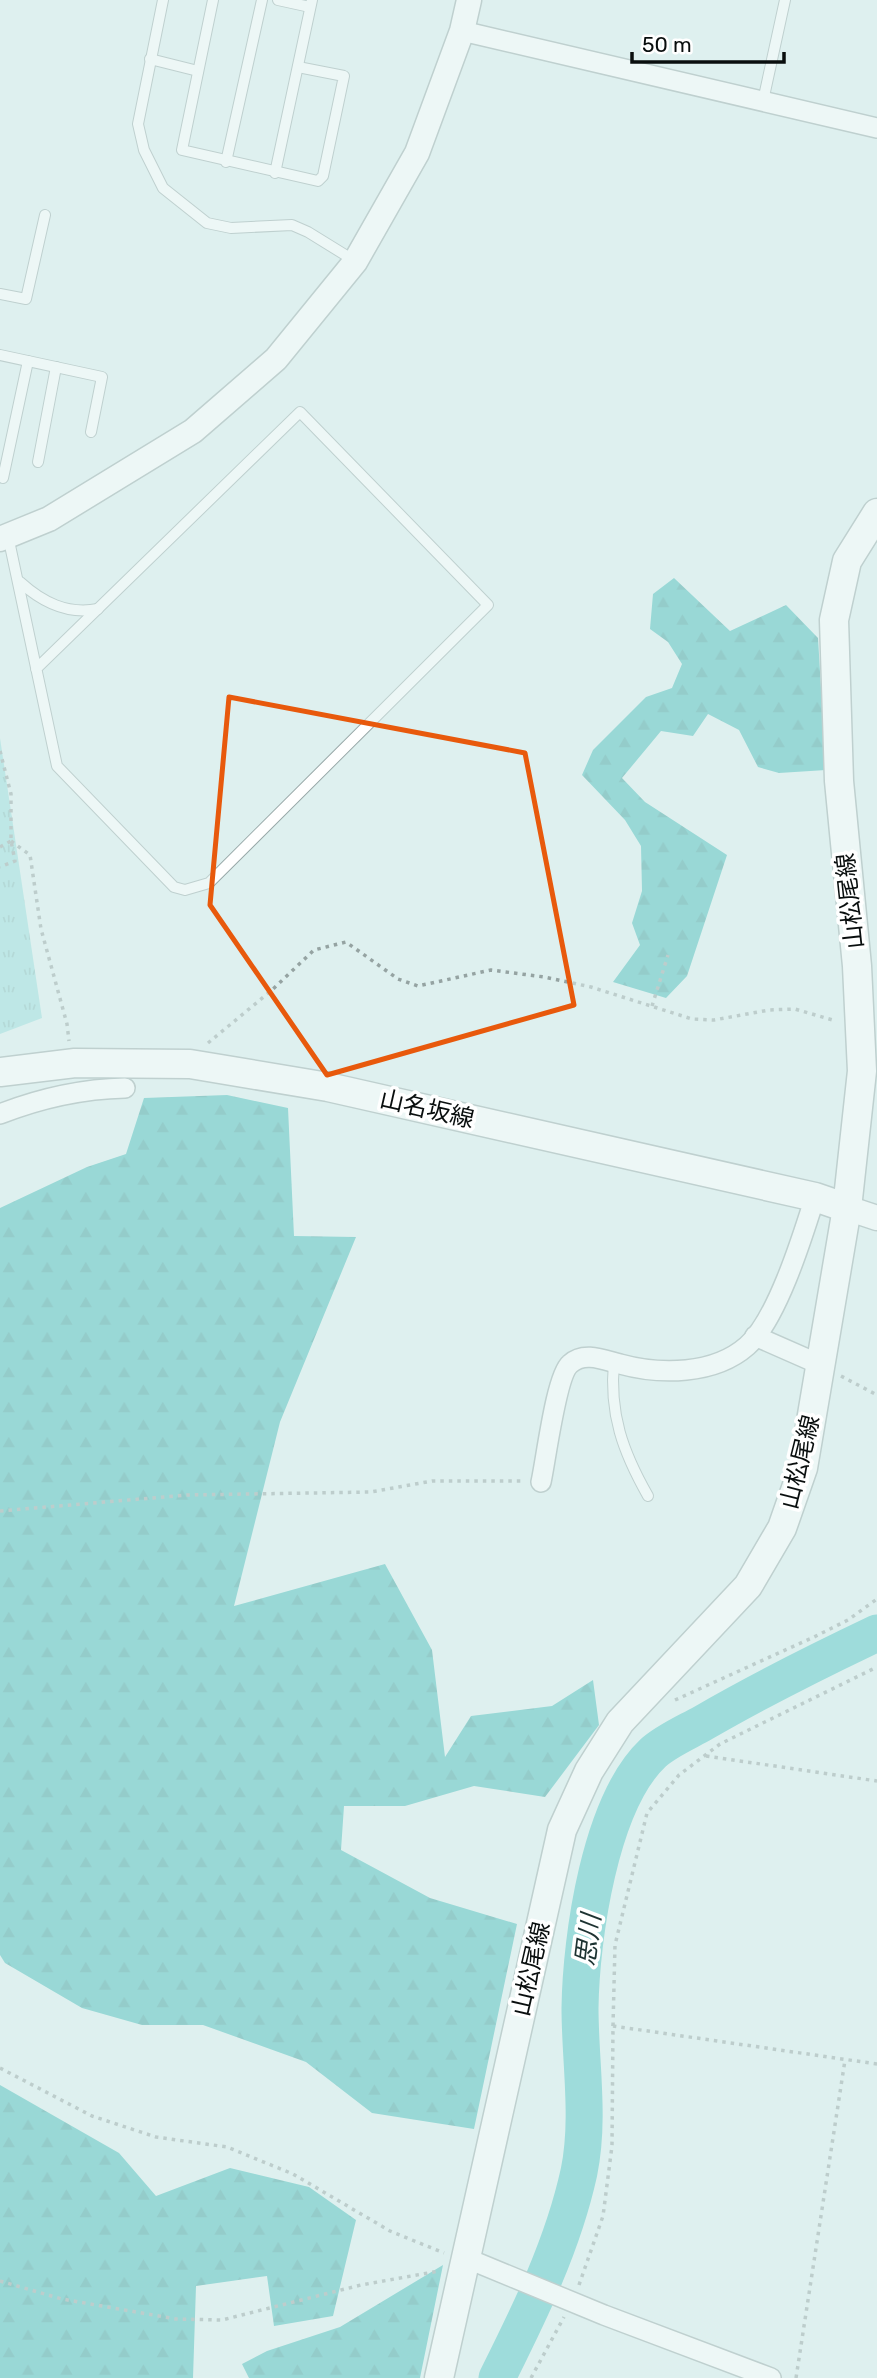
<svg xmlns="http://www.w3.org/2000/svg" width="877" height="2378" viewBox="0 0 877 2378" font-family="Rubik,'Noto Sans JP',sans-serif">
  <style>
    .grass { fill: url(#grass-tufts) }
    .forest { fill: url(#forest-firs) }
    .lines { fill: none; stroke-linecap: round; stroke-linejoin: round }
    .river { stroke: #50c4c3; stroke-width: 37 }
    .service-casing { stroke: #99a9a9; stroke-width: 12 }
    .minor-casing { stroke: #99a9a9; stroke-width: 22 }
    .tertiary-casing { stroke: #99a9a9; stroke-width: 27 }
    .secondary-casing { stroke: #99a9a9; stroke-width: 31 }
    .path { stroke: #95a3a2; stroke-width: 3.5; stroke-dasharray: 3.5 5; stroke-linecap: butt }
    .service { stroke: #fff; stroke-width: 10 }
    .minor { stroke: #fff; stroke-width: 19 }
    .tertiary { stroke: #fff; stroke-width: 24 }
    .secondary { stroke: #fff; stroke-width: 28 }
    .marked { fill: none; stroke: #e8590c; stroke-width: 5; stroke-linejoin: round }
    .labels { text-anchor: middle; stroke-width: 7; stroke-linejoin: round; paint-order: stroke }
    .street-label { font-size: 24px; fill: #090e0e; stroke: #fff }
    .water-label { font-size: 26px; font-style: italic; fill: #1d3231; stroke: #fff }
  </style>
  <defs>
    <pattern id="grass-tufts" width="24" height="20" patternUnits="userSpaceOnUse" patternTransform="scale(1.75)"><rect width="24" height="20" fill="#97dcdb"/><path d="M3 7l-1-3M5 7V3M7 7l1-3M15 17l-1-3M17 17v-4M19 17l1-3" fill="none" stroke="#81bcbb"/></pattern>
    <pattern id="forest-firs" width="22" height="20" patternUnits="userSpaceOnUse" patternTransform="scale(1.75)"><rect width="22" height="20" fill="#45bbb9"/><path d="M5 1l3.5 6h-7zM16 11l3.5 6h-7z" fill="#3ba09e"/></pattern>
  </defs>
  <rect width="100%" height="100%" fill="#def0ef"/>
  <polygon class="grass" points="0,738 42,1018 0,1034"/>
  <g class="forest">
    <polygon points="674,578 730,631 786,605 818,638 826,770 779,773 758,767 739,730 708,714 693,736 661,731 622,778 645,802 727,855 687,976 666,998 613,982 640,945 632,923 642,891 641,846 625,820 582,775 593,750 646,697 672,688 682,664 668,642 650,629 653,594"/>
    <polygon points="227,1095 288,1108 294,1236 356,1237 280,1422 234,1606 385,1564 432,1650 445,1757 471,1716 552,1706 593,1680 599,1725 545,1797 474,1786 405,1806 344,1806 341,1850 430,1898 517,1924 474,2129 372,2113 306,2062 203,2025 142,2025 82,2008 5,1963 0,1955 0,1208 87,1167 126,1154 144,1098"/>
    <polygon points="0,2085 119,2153 156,2196 230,2168 309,2187 356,2220 333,2316 274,2326 267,2276 196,2286 193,2378 0,2378"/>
    <polygon points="443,2265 420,2378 249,2378 242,2364 267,2351 340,2327"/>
  </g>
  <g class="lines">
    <path class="river" d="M 497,2378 C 530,2312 563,2245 579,2172 C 590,2118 580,2062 580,2008 C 581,1937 600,1803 653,1753 C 666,1741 687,1732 703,1723 C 760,1690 818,1661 877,1633"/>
    <g class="service-casing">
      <g id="service">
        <polyline points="163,0 138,124 144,150 163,188 207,223 231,228 292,225 308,232 355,261"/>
        <polyline points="213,0 182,150 318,181 323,176 344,76 298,67"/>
        <polyline points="278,0 310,7"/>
        <polyline points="150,59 198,71"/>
        <polyline points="763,101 785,0"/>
        <polyline points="226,162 262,0"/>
        <polyline points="275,173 312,0"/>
        <polyline points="0,294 26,299 45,215"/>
        <polyline points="0,355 102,377 91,432"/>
        <polyline points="38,462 56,367"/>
        <polyline points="3,478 28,361"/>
        <polyline points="8,536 57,766 174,887 185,890 209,883 488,605 300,412 36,669"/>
        <path d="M 20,582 C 42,602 67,615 98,609"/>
        <path d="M 614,1362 C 609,1414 623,1452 648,1496"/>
      </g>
    </g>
    <g class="minor-casing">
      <g id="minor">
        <polyline points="462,31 877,128"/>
        <path d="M 0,1114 C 41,1098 81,1089 125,1088"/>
        <polyline points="755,1336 821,1365"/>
        <path d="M 541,1482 C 546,1460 556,1376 570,1364 C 584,1351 604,1360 620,1364 C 660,1375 714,1375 747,1346 C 777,1320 803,1235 815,1197"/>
        <polyline points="466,2258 604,2315 771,2378"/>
      </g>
    </g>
    <g class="tertiary-casing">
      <g id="tertiary">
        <polyline points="0,539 49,519 193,431 276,359 355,262 417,153 462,31 469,0"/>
        <polyline points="847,1208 877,1218"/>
      </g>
    </g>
    <g class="secondary-casing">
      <g id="secondary">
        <polyline points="0,1072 75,1063 190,1064 328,1087 815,1197 847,1208"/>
        <polyline points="439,2378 562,1830 589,1771 620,1722 748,1586 782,1528 803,1468 847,1208 862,1071 857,966 839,781 834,620 847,561 877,513"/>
      </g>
    </g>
    <g class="path">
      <polyline points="0,751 11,794 11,841 15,861 0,867"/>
      <polyline points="11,841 30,855 41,929 67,1024 69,1041"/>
      <polyline points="0,847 11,841"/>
      <polyline points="652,1006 668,955"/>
      <polyline points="208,1043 272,990 314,950 346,942 398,979 418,986 491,970 544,977 591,987 692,1019 714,1020 769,1010 795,1009 836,1021"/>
      <polyline points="841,1376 877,1395"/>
      <polyline points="0,1511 187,1495 371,1492 432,1481 522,1481"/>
      <polyline points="675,1700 814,1637 848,1620 877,1599"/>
      <polyline points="706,1756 877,1781"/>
      <polyline points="613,2026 615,1945 647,1813 679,1775 720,1744 877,1667"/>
      <polyline points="0,2068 92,2116 156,2137 227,2147 293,2174 390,2231 444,2253"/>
      <polyline points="0,2281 62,2299 176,2319 222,2320 361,2285 439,2271"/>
      <polyline points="579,2285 603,2216 612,2146 613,2026 877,2064"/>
      <polyline points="531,2378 564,2317"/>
      <polyline points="796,2378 845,2060"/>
    </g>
    <use href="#service" class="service"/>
    <use href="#minor" class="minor"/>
    <use href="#tertiary" class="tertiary"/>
    <use href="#secondary" class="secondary"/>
  </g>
  <path d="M0 0H877V2378H0ZM 229,697 L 525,753 L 574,1005 L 327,1075 L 210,905 Z" fill="#def0ef" fill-opacity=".55" fill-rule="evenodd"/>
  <path class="marked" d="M 229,697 L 525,753 L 574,1005 L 327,1075 L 210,905 Z"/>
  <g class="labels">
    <g class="street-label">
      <text transform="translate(850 901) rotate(-96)" y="8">山松尾線</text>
      <text transform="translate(427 1109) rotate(13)" y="8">山名坂線</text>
      <text transform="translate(800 1462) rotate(-76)" y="8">山松尾線</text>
      <text transform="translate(531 1969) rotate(-77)" y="8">山松尾線</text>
    </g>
    <g class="water-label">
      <text transform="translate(588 1940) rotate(-83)" y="9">思川</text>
    </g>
  </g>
  <path d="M632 52v10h152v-10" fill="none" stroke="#090e0e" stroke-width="3.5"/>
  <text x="642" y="52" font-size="21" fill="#090e0e" stroke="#ffffff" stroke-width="5" paint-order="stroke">50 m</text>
</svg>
